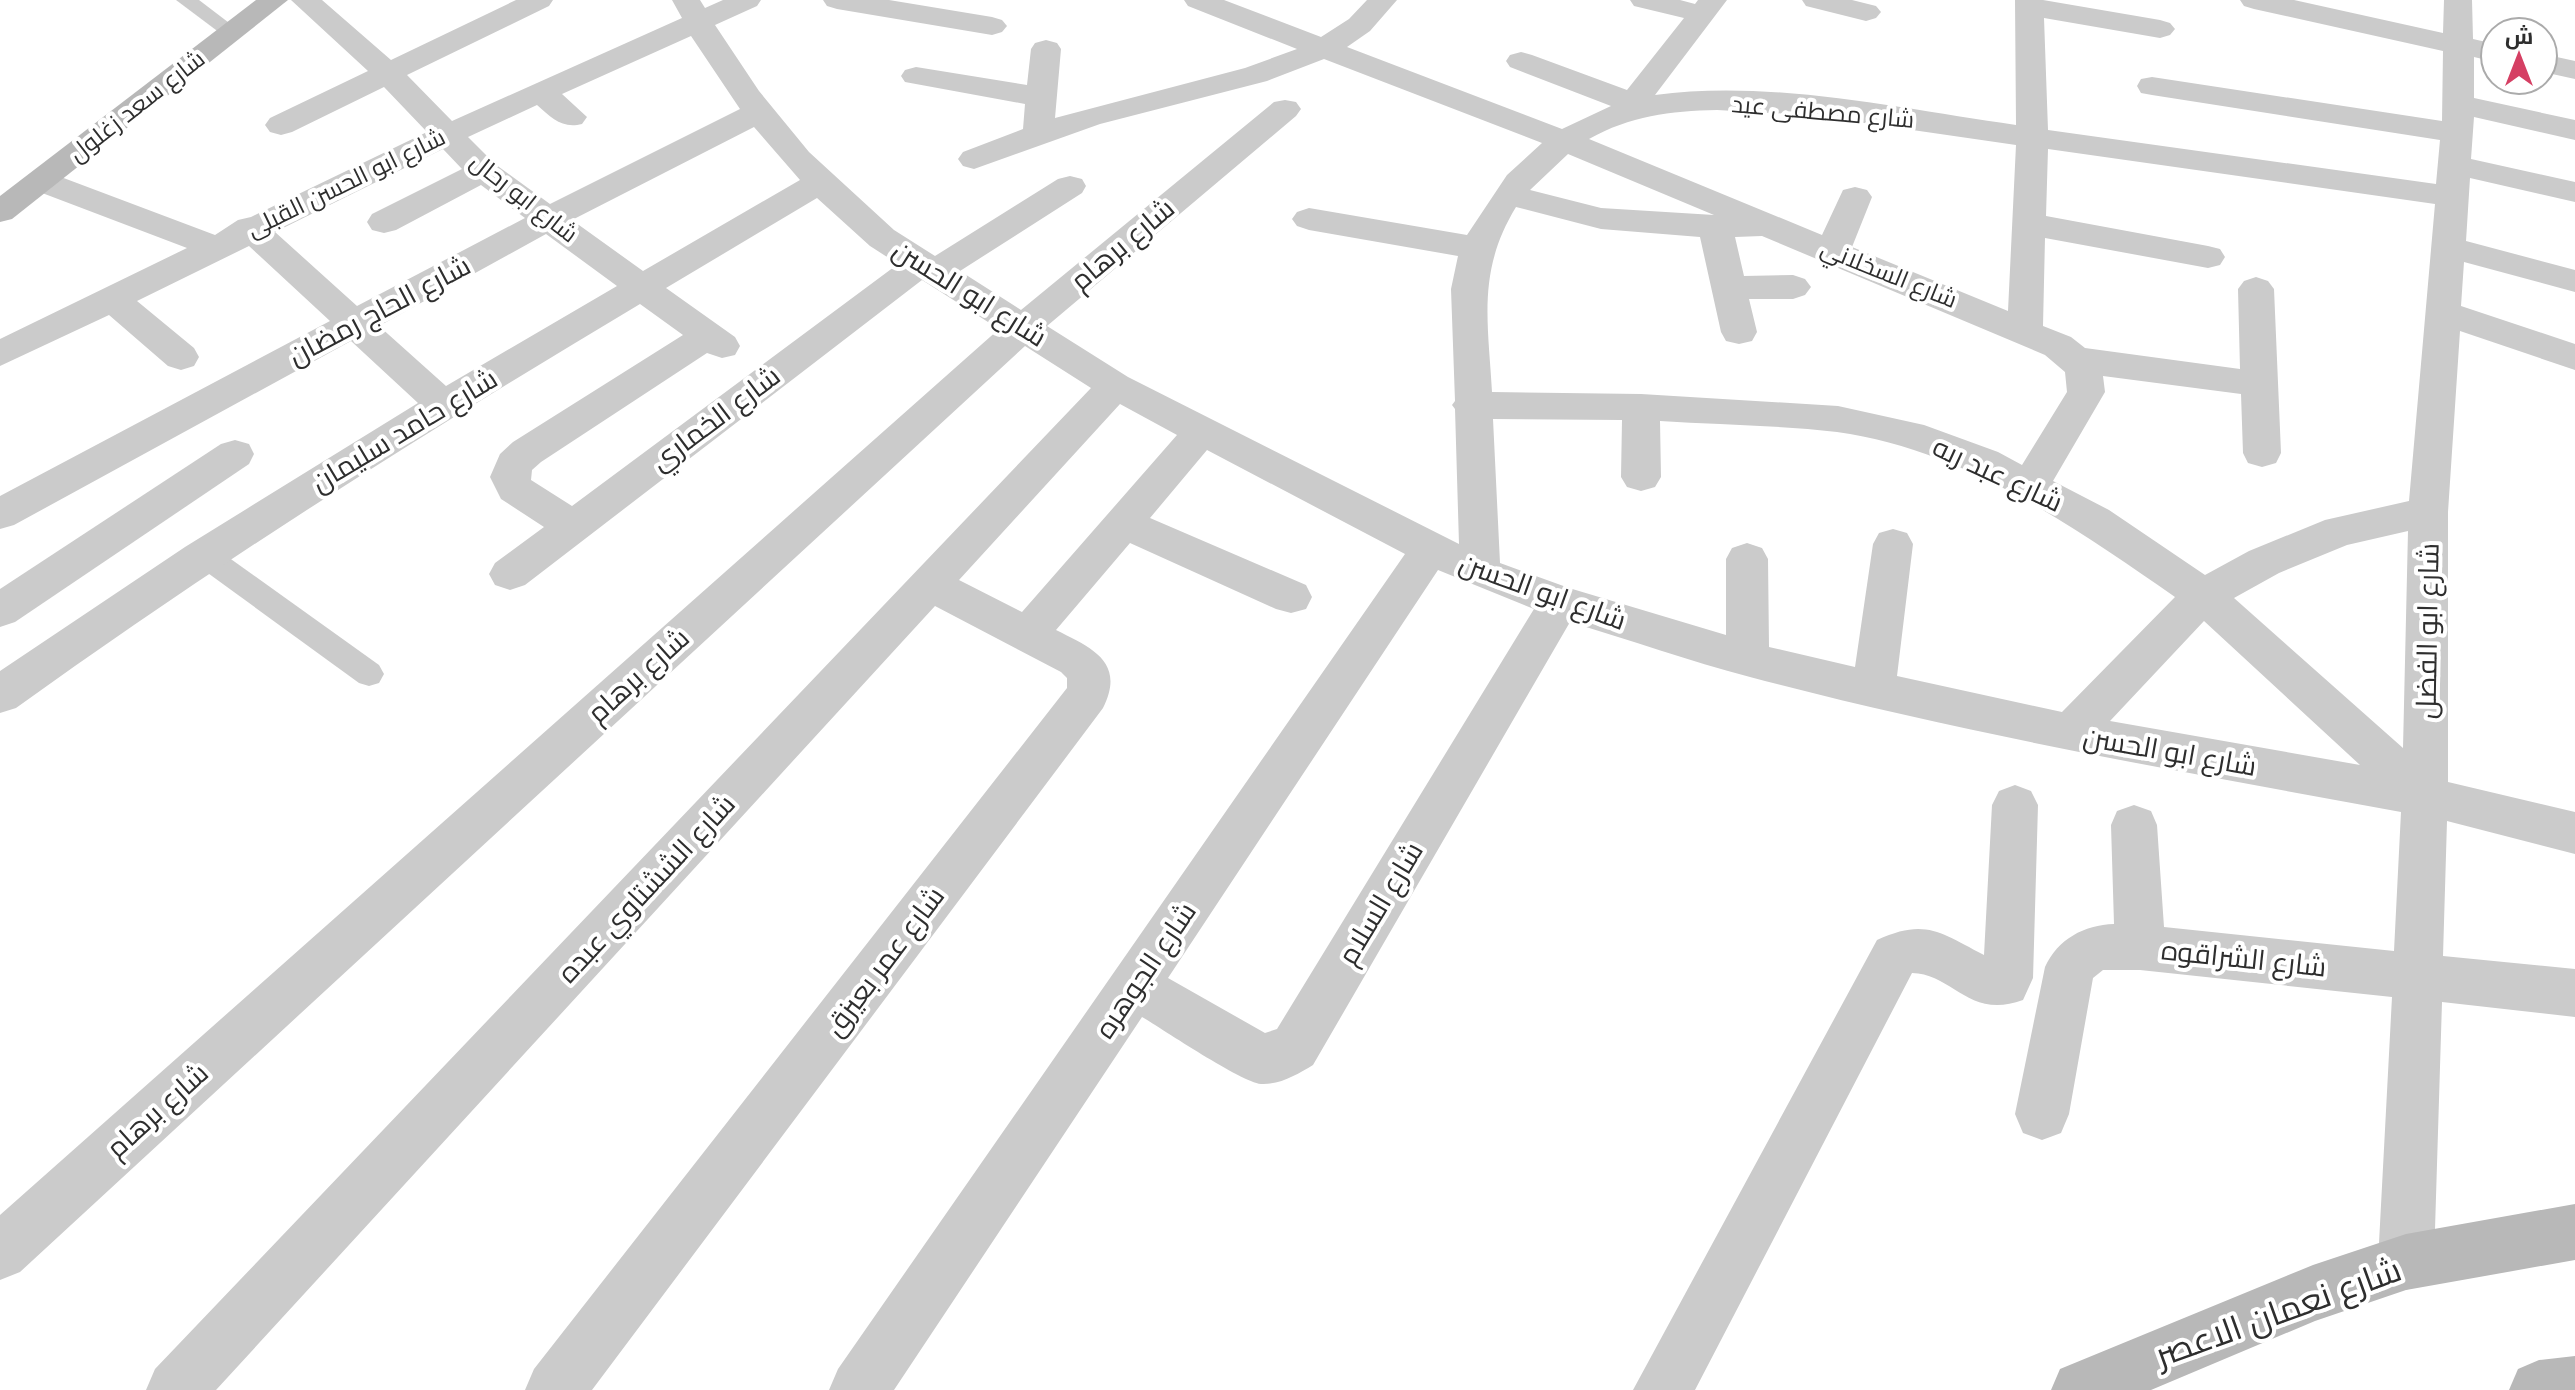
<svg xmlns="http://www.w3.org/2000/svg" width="2575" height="1390" viewBox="0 0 2575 1390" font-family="'Nunito Sans',Cairo,sans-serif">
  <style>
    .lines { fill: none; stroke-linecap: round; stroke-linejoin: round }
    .lane { fill: #cbcbcb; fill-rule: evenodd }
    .street { fill: #cbcbcb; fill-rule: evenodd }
    .secondary { fill: #b8b8b8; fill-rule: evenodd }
    .labels { text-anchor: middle; stroke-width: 8; stroke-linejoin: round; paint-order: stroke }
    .far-street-label { font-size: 24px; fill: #2e2e2e; stroke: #fff }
    .street-label { font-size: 28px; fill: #2e2e2e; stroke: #fff }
    .near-street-label { font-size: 34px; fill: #2e2e2e; stroke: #fff }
  </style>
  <rect width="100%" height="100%" fill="#fff"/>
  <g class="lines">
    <g class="lane">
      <polygon points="176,0 199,0 241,32 231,38 224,36"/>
      <polygon points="204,544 214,547 379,665 384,674 379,683 369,686 359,683 194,563 190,555 194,547"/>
    </g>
    <g class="street">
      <path d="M 291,0 L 322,0 L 391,60 L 516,0 L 553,0 L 549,6 L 407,75 L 452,121 L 682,18 L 672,0 L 700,0 L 705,8 L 723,0 L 761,0 L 757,6 L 715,25 L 759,91 L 809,152 L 894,230 L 935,256 L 1058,179 L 1070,176 L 1082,179 L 1086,186 L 1082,193 L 960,271 L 1021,310 L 1274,102 L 1285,100 L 1296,102 L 1301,109 L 1296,116 L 1047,326 L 1128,377 L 1459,544 L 1455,409 L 1452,405 L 1455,401 L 1451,289 L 1458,256 L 1309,230 L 1297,226 L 1292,219 L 1297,212 L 1309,208 L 1467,235 L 1507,175 L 1542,143 L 1324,59 L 1267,81 L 1100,124 L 974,169 L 963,166 L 958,159 L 963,152 L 1023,129 L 1025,104 L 905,82 L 901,76 L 905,70 L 916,67 L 1027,85 L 1031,49 L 1035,43 L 1046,40 L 1057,43 L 1061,49 L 1055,118 L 1245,68 L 1297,49 L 1188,6 L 1184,0 L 1224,0 L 1321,37 L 1349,19 L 1367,0 L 1397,0 L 1370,31 L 1347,47 L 1562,129 L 1611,106 L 1510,67 L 1506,61 L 1510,55 L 1521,52 L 1532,55 L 1627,90 L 1684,18 L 1634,6 L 1630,0 L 1680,0 L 1695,4 L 1698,0 L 1727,0 L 1655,95 C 1771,79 1901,109 2016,125 L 2015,0 L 2043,0 L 2160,20 L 2170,23 L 2175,29 L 2170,35 L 2160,38 L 2044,18 L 2048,130 L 2436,184 L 2440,140 L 2152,95 L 2141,93 L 2137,86 L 2141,79 L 2152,77 L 2442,121 L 2443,51 L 2254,9 L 2244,6 L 2240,0 L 2294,0 L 2443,33 L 2444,0 L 2472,0 L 2473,39 L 2495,44 L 2495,62 L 2474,57 L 2474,98 L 2575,120 L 2575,140 L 2474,117 L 2471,159 L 2575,182 L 2575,202 L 2470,178 L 2466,241 L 2575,270 L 2575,292 L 2464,262 L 2461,306 L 2575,344 L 2575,370 L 2460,331 L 2448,512 L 2448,782 L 2575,812 L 2575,854 L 2447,821 L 2443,956 L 2575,969 L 2575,1017 L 2442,1002 L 2434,1262 L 2426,1282 L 2406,1290 L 2386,1282 L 2378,1262 L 2392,997 L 2140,970 L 2103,970 L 2093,978 L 2069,1114 L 2061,1133 L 2042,1140 L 2023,1133 L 2015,1114 L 2045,967 C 2058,939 2084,925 2114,924 L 2111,825 L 2117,811 L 2134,805 L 2151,811 L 2157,825 L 2164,927 L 2394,951 L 2401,812 C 2183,772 1964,734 1750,677 C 1689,661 1630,640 1570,622 L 1313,1065 C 1298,1074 1280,1085 1261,1084 C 1241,1082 1164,1030 1142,1017 L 894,1390 L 829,1390 L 838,1369 L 1405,554 L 1207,450 L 1150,518 L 1306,585 L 1312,597 L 1306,609 L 1291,613 L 1276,609 L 1130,543 L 1056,630 C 1092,648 1126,662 1103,708 L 592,1390 L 525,1390 L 534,1369 L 1067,688 L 1067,678 L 1061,672 L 935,606 L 216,1390 L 146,1390 L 155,1369 L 1091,388 L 1025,346 L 20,1272 L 0,1280 L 0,1215 L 999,329 L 922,280 L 525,585 L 510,590 L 495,585 L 489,574 L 495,563 L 544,527 L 501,499 L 490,477 L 500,454 L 513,442 L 683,335 L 640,304 C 427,431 217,563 16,708 L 0,713 L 0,671 L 185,547 L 418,403 L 351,341 L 14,525 L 0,529 L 0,496 L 330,321 L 249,246 L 137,301 L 194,348 L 199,357 L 194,366 L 181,370 L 168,366 L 109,315 L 0,366 L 0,339 L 187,248 L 29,188 L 25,181 L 29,174 L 41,171 L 53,174 L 215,235 L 238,220 L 251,217 L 427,132 L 384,87 L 292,132 L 281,135 L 270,132 L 265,125 L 270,118 L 368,71 ZM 691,36 L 740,109 L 550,204 L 495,164 L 468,137 L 537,105 C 552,118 562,129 582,124 L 587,117 L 562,94 ZM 1717,110 L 1809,115 L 2016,145 L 2008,311 L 1852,247 L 1872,197 L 1867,190 L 1855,187 L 1843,190 L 1822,235 L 1589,139 C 1630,116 1670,111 1717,110 ZM 754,127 L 800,180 L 643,271 L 572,220 ZM 443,149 L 462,169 L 372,214 L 367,222 L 372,230 L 384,233 L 396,230 L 481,185 L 525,218 L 357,306 L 275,232 ZM 2048,149 L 2435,204 L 2409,501 L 2325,520 L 2249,551 L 2205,575 L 2109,510 L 2053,481 L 2105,392 L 2103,376 L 2241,394 L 2243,453 L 2248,463 L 2262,467 L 2276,463 L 2281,453 L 2274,289 L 2268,281 L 2256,277 L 2244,281 L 2238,289 L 2240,369 L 2085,348 L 2071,337 L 2043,326 L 2045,238 L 2208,268 L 2220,265 L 2225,257 L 2220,249 L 2208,246 L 2046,216 ZM 1568,154 L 1714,215 L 1601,208 L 1530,190 ZM 817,198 L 870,246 L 898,264 L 572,506 L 531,480 L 532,470 L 541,462 L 707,353 L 722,358 L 735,355 L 740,346 L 735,337 L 666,288 ZM 1516,207 L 1601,229 L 1700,237 L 1721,332 L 1726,341 L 1739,344 L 1752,341 L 1757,332 L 1749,299 L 1793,299 L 1805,295 L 1811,287 L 1805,279 L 1793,275 L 1744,276 L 1735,237 L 1762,236 L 2045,355 L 2065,372 L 2067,392 L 2022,465 L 1998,452 L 1924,425 L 1838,406 L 1641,394 L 1492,392 C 1488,321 1477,271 1516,207 ZM 546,234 L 617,286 L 446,386 L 379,326 ZM 1120,404 L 1177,435 L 1022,612 L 959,580 ZM 1493,419 L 1622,420 L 1621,477 L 1627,487 L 1641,491 L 1655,487 L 1661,477 L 1660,421 C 1719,425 1779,425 1837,432 C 1963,449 2073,526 2175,597 L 2062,712 L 1897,676 L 1913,544 L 1907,533 L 1893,529 L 1879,533 L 1873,544 L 1855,667 L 1769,647 L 1768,559 L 1762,548 L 1747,543 L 1732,548 L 1726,559 L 1726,635 L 1569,588 L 1500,563 ZM 2408,531 L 2403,748 L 2234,598 L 2279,573 L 2347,545 ZM 1438,570 L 1534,609 L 1277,1029 L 1265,1033 L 1168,978 ZM 2204,621 L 2360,765 L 2110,721 Z"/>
      <polygon points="823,0 889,0 992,17 1002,20 1007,26 1002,32 992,35 837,9 827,6"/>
      <polygon points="1802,0 1852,0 1876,6 1881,12 1876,18 1866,21 1806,6"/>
      <polygon points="2543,54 2575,61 2575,79 2543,72"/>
      <polygon points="235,440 249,444 254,454 249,464 15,622 0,627 0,589 221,444"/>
      <path d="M 2015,785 L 2031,791 L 2038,805 L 2033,978 L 2023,1000 C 1969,1020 1953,974 1912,973 L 1695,1390 L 1633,1390 L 1877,940 C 1925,918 1940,932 1984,955 L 1992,805 L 1999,791 Z"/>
    </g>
    <g class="secondary">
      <polygon points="256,0 288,0 12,219 0,222 0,196"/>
      <polygon points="2575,1204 2575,1260 2406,1290 2315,1321 2151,1390 2051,1390 2060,1369 2313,1265 2406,1234"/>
      <polygon points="2575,1356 2575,1390 2509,1390 2518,1369 2539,1360"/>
    </g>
  </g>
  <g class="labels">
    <g class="far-street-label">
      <text transform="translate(137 106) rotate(-38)" y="8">شارع سعد زغلول</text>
      <text transform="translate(1823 112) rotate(5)" y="8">شارع مصطفى عيد</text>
      <text transform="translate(346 183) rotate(-26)" y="8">شارع ابو الحسن القبلى</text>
      <text transform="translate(524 198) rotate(38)" y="8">شارع ابو رحال</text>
      <text transform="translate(1889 274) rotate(22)" y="8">شارع السخلاني</text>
    </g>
    <g class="street-label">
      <text transform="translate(1122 244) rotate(-40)" y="10">شارع برهام</text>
      <text transform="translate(970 293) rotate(32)" y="10">شارع ابو الحسن</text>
      <text transform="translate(379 310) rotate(-28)" y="10">شارع الحاج رمضان</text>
      <text transform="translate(715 418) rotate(-37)" y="10">شارع الخماري</text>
      <text transform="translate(404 430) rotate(-31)" y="10">شارع حامد سليمان</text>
      <text transform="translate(1998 474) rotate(25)" y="10">شارع عبد ربه</text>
      <text transform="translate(1543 591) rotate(20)" y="10">شارع ابو الحسن</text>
      <text transform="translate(2427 631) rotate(-89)" y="10">شارع ابو الفضل</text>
      <text transform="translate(638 675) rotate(-42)" y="10">شارع برهام</text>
      <text transform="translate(2170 751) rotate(10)" y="10">شارع ابو الحسن</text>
      <text transform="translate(646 888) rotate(-47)" y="10">شارع الششتاوي عبده</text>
      <text transform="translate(1380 903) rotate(-59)" y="10">شارع السلام</text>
      <text transform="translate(2244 958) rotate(6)" y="10">شارع الشراقوه</text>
      <text transform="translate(884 961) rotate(-53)" y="10">شارع عمر بعيزق</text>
      <text transform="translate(1145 970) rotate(-56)" y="10">شارع الجوهره</text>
      <text transform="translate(157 1110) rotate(-42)" y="10">شارع برهام</text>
    </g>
    <g class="near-street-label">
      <text transform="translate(2278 1312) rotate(-20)" y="12">شارع نعمان الاعصر</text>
    </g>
  </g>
  <g transform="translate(2519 56)"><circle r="38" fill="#ffffff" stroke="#ababab" stroke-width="2"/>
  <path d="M0-6L14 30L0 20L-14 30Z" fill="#d53f63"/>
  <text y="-12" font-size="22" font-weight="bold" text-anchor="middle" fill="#2e2e2e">ش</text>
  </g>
</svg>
